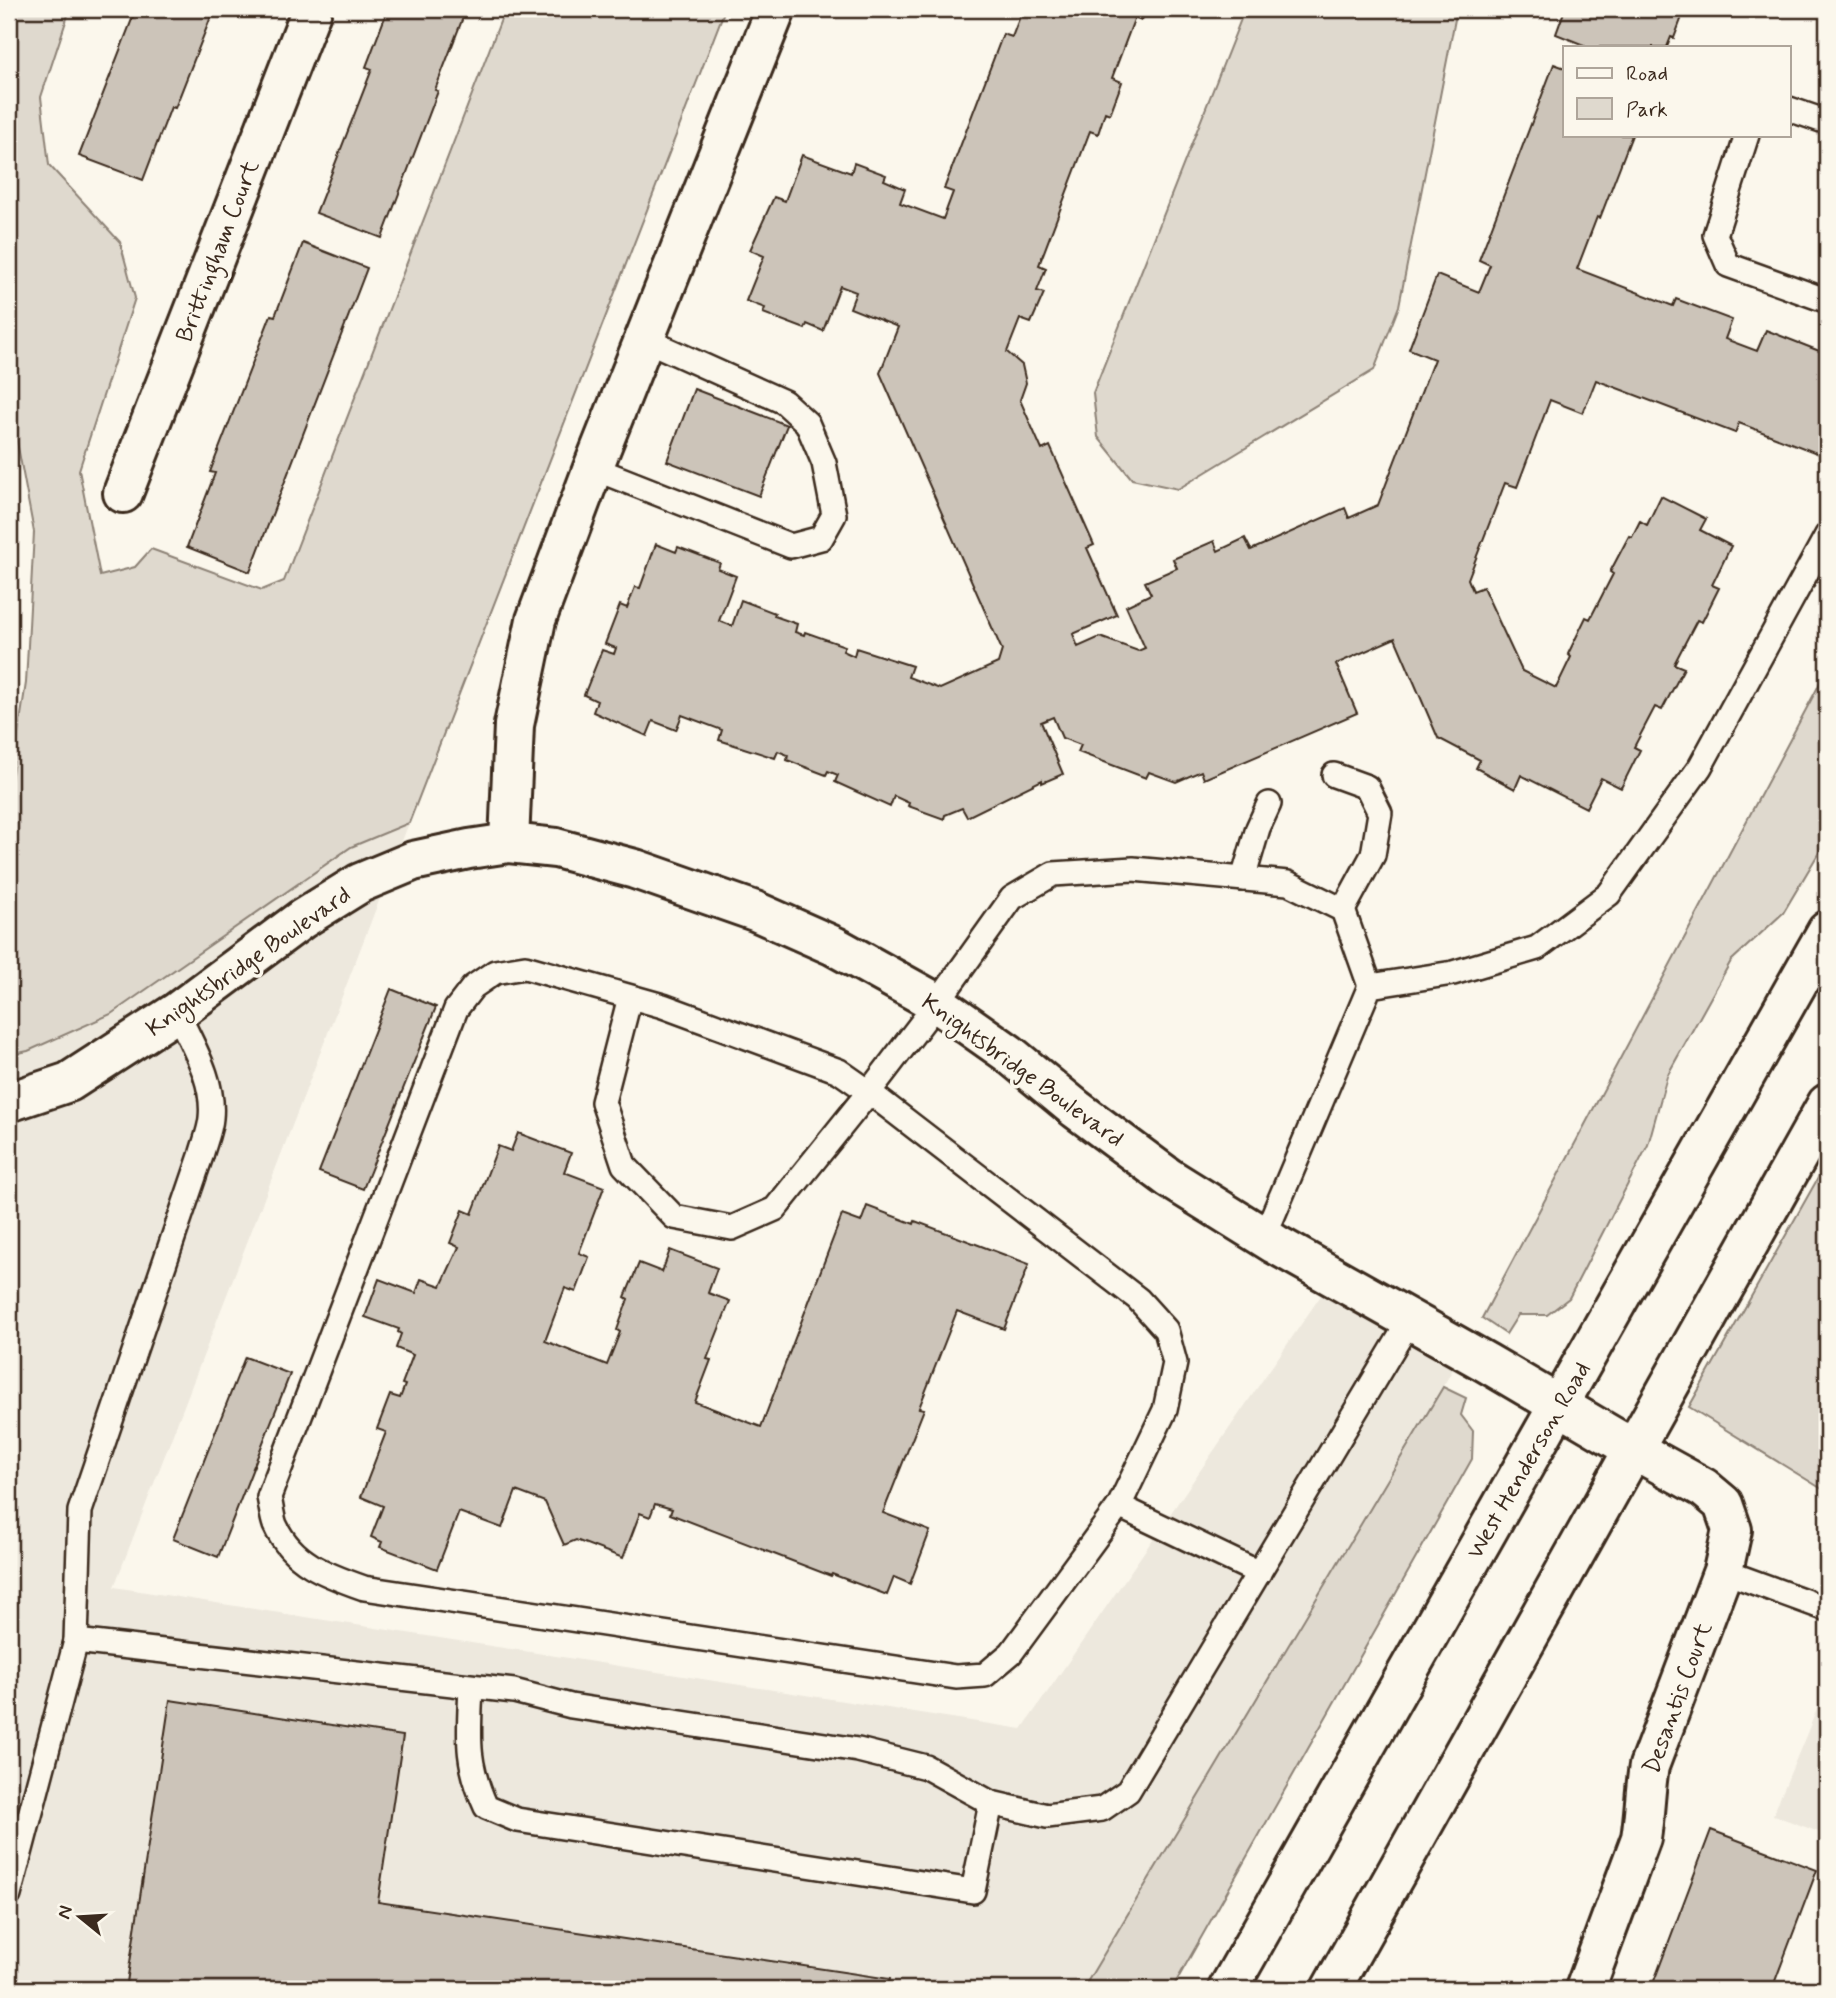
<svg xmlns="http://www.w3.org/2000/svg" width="1836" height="1998" viewBox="0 0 1836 1998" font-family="Mynerve,sans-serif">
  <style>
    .built { fill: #ede8dd }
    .green { fill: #dfd9ce; stroke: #8d8276; stroke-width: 2 }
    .building { fill: #ccc4b9; stroke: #3b2a1e; stroke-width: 2 }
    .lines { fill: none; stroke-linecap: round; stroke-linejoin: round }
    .lane-casing { stroke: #3b2a1e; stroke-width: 28 }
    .street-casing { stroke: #3b2a1e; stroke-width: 44 }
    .secondary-casing { stroke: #3b2a1e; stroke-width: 44 }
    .lane { stroke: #fbf7ec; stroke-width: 23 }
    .street { stroke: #fbf7ec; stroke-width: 38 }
    .secondary { stroke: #fbf7ec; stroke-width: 38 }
    .labels { text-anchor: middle; stroke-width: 7; stroke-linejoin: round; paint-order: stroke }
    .street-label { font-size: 24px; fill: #3b2a1e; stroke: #fbf7ec }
  </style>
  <rect width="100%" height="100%" fill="#fbf7ec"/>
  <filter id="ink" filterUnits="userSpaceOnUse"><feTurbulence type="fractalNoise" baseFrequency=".0143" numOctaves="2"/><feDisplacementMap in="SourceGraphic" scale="14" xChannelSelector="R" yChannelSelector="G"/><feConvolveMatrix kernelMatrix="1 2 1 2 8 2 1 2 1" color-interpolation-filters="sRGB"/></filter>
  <g filter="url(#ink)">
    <g class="built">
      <polygon points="409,823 114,1587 1022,1729 1333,1278 1464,1351 1083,1989 9,1989 9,1055 28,1051 351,847"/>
      <polygon points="1827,1685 1827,1835 1773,1815"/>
    </g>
    <g class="green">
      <polygon points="9,9 70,9 41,97 49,165 120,242 135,298 79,470 100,576 135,567 151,549 262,590 284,581 505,9 725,9 409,823 351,847 111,1014 28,1051 9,1055 9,794 26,683 34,532 9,399"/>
      <polygon points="1245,9 1457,9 1399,306 1374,370 1178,489 1132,479 1098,437 1093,393"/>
      <polygon points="1827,670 1827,839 1783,913 1731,961 1667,1076 1648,1145 1569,1298 1547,1315 1518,1315 1506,1334 1482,1318"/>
      <polygon points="1827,1162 1827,1492 1689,1407"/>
      <polygon points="1443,1387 1466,1398 1461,1415 1473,1431 1472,1459 1172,1989 1083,1989"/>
    </g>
    <g class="building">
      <polygon points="136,9 214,9 175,108 171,107 143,180 79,156"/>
      <polygon points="388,9 469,9 467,16 464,15 435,90 438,91 382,238 316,213 372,69 366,67"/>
      <polygon points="1017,9 1146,9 1141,20 1135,17 1112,78 1122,82 1110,114 1105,112 1098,134 1090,131 1039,265 1046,268 1037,291 1044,293 1031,323 1020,319 1007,352 1022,365 1026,383 1020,400 1042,450 1050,446 1094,545 1087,548 1117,615 1073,634 1078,647 1100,637 1138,651 1145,648 1126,606 1151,594 1145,582 1177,568 1173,559 1214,541 1218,551 1245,538 1251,550 1345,508 1349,518 1378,505 1434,359 1409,349 1437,275 1479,292 1490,265 1479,260 1554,64 1565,68 1565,135 1632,135 1600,218 1597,217 1577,269 1673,306 1676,299 1732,320 1725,339 1757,351 1766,330 1827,354 1827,457 1739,423 1735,433 1596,380 1583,413 1550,400 1517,487 1505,483 1468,579 1473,591 1483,587 1522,671 1556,688 1571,657 1568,654 1586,617 1590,619 1613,574 1610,572 1629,536 1632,537 1640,521 1647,525 1661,496 1706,519 1700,530 1731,546 1712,585 1719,588 1702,622 1697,620 1674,664 1684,668 1662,710 1655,707 1634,747 1640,750 1621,788 1601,778 1586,808 1521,775 1515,789 1476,768 1480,760 1438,738 1395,638 1336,664 1357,713 1204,779 1201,771 1176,782 1149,772 1146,778 1078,752 1081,745 1062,738 1053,717 1041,722 1063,774 1042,783 1042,780 967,817 962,808 945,815 944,819 908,806 909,803 894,796 890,807 835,782 838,775 828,771 826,775 787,760 788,755 778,751 775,758 719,740 722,730 682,715 676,730 653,721 647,736 593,712 597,701 584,695 602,650 614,654 616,648 605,644 620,605 627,608 635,587 640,588 656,544 676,552 678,547 720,563 718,569 736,576 719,621 732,626 741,600 775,613 774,616 797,624 795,632 804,635 805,632 845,646 843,651 854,656 856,648 912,666 908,677 940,689 998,663 1002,650 880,373 898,327 850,308 856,292 840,286 823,331 807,324 805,329 763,313 765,308 746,301 764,256 750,250 774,197 785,201 802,155 851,173 854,163 886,175 884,180 905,189 900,203 943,219 953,192 944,189 1003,34 1012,37 1022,11"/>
      <polygon points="1565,9 1685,9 1674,38 1671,37 1667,47 1583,47 1584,45 1556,34"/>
      <polygon points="303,243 367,268 250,572 187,547 215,473 210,472 271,315 275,316"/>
      <polygon points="694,389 787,425 759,496 667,461"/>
      <polygon points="391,989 436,1007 363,1189 319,1172"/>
      <polygon points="518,1133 571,1153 564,1172 604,1187 579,1253 589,1257 576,1292 565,1288 545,1341 607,1365 620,1332 617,1330 628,1299 625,1297 639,1263 662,1272 670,1250 717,1268 708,1293 730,1301 707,1359 711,1360 695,1402 761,1427 842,1215 861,1222 867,1206 914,1224 915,1221 1029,1264 1004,1329 957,1311 919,1408 924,1409 883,1513 930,1531 910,1584 894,1577 887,1595 832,1574 831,1576 670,1514 672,1509 655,1504 650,1517 640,1513 623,1558 576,1540 564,1545 545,1502 516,1491 502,1528 459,1512 437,1569 380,1547 382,1542 371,1537 383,1506 361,1497 386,1432 377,1429 390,1395 400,1398 405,1385 402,1384 413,1355 396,1348 401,1334 398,1332 399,1329 365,1317 379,1279 416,1293 421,1279 441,1286 459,1247 450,1243 463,1210 472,1214 498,1146 511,1151"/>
      <polygon points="245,1357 290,1374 218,1557 173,1539"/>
      <polygon points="170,1700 403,1736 378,1902 890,1979 888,1989 126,1989"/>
      <polygon points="1711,1830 1817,1870 1772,1989 1651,1989"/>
    </g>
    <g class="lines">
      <g class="lane-casing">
        <g id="lane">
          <polyline points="1789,109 1827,122"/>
          <polyline points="1747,135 1715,235 1728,265 1825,300"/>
          <polyline points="593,468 791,546 821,538 834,515 824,463 807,423 784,402 644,339"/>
          <polyline points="1334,775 1367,787 1380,813 1373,855 1343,910"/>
          <polyline points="1243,879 1258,828 1269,804"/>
          <path d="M 630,997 L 603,1102 L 624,1165 L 674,1217 L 732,1228 L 775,1209 L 869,1092 L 1138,1299 L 1166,1330 L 1175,1363 L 1165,1410 L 1119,1506 L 1011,1653 L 985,1675 L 956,1677 L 364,1588 C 327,1575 292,1563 275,1525 C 272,1517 271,1506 269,1497 L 456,1009 L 473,987 L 495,972 L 525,967 L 663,1006 L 839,1071 L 869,1092 L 937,1003 L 1012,898 L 1053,874 L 1133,869 L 1288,883 L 1343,910 L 1370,986"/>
          <path d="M 177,1012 C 192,1045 215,1081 211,1118 C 210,1131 204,1144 201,1156 L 80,1511 L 76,1641 L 514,1691 L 571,1706 L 858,1750 L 926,1767 L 991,1803 L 1047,1816 L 1102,1809 L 1128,1791 L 1410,1320"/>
          <polyline points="1264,1237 1370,986 1453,973 1537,948 1609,894 1700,767 1827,535"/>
          <polyline points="1119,1506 1259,1573"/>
          <polyline points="1723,1571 1827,1609"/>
          <path d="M 471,1687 C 469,1735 465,1761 486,1807 L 517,1820 L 973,1891 L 991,1803"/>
          <polyline points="9,1895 76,1641"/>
        </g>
      </g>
      <g class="street-casing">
        <g id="street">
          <polyline points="123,493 312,9"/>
          <polyline points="509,843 514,725 536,620 593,468 776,9"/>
          <path d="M 1585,1989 L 1641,1838 C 1645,1813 1645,1790 1649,1766 L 1723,1571 L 1732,1530 L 1723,1504 L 1704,1488 L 1635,1450"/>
        </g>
      </g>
      <g class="secondary-casing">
        <g id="secondary">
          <polyline points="9,1102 69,1082 177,1012 302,919 360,883 413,861 469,849 509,843 556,848 635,869 755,911 834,946 937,1003 1008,1053 1076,1109 1169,1178 1275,1244 1487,1363 1635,1450"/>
          <polyline points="1228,1989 1827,931"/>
          <polyline points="1331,1989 1827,1104"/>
        </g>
      </g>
      <use href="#lane" class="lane"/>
      <use href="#street" class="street"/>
      <use href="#secondary" class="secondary"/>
    </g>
  </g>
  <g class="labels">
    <g class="street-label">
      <text transform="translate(217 251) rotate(-69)" y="8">Brittingham Court</text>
      <text transform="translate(248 961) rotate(-35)" y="8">Knightsbridge Boulevard</text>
      <text transform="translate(1023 1070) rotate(36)" y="8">Knightsbridge Boulevard</text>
      <text transform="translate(1528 1460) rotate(-60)" y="8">West Henderson Road</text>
      <text transform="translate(1677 1698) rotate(-70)" y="8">Desantis Court</text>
    </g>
  </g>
  <rect width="1836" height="1998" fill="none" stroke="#fbf7ec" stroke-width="35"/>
  <rect x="18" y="18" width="1801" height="1963" fill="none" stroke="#3b2a1e" stroke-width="2.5" filter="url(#ink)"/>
  <rect x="1563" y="46" width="228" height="91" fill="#fbf7ec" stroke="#aea59a" stroke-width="2"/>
  <rect x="1577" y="68" width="35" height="10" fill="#fbf7ec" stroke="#aea59a" stroke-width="2"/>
  <text x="1626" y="80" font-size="21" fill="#3b2a1e">Road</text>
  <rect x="1577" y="98" width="35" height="21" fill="#dfd9ce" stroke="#aea59a" stroke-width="2"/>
  <text x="1626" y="116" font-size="21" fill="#3b2a1e">Park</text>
  <g transform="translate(80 1917) rotate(288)" stroke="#fbf7ec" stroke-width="5" paint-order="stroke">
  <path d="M0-5L12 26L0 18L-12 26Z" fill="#3b2a1e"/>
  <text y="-10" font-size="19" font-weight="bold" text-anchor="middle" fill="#3b2a1e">N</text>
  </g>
</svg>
